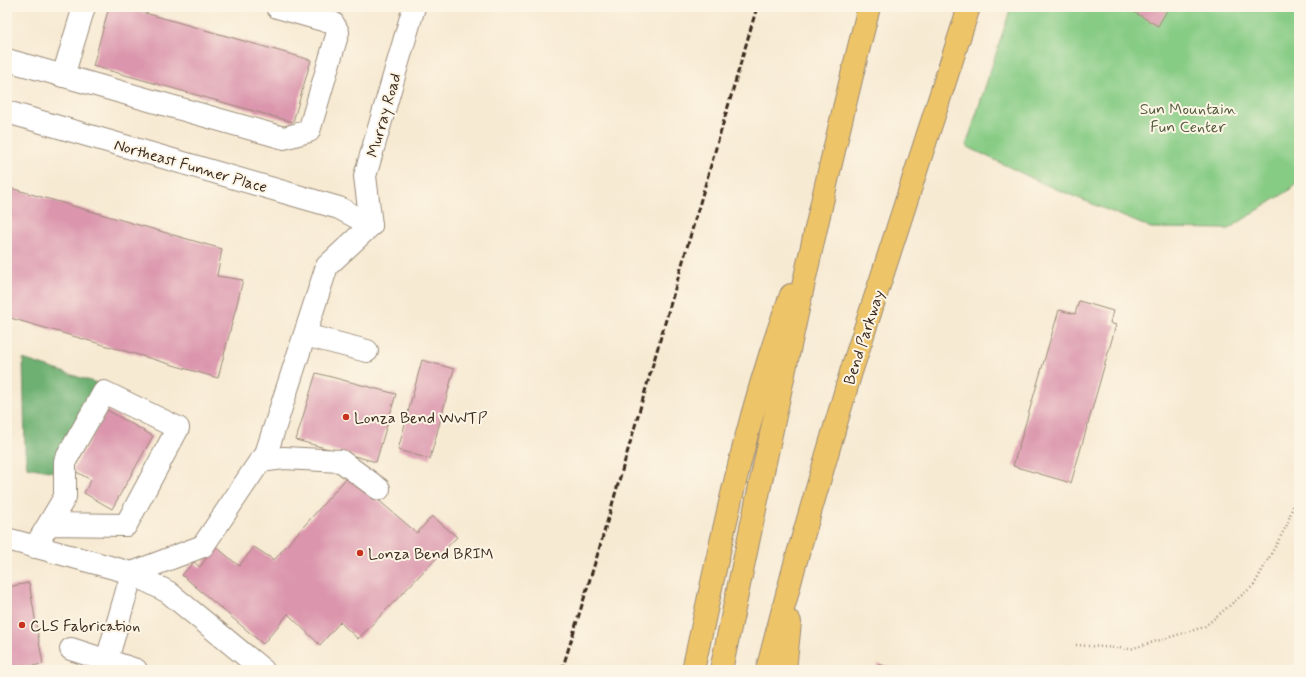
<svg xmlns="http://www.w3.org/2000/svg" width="1306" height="677" viewBox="0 0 1306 677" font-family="Mynerve,sans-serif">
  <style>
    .green { fill: #87cc85; stroke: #617b52 }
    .forest { fill: #6db072; stroke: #546d48 }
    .building { fill: #db96ad }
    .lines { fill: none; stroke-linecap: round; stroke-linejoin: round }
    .minor-casing { stroke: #998a78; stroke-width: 24 }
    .highway-casing { stroke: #998a78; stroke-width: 24 }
    .path { stroke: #998a78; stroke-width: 2.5; stroke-dasharray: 1 3; stroke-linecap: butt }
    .minor { stroke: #fff; stroke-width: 22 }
    .highway { stroke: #eec469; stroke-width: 22 }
    .rail { stroke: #3b2a1e; stroke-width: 3; stroke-dasharray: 6 3; stroke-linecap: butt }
    .poi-dot { fill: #c8321e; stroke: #fcf5e5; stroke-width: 1.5 }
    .labels { text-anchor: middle; stroke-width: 4; stroke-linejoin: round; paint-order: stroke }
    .park-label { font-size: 16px; fill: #525b3d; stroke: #fcf5e5 }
    .street-label { font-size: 16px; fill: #3b2a1e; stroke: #fcf5e5 }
    .poi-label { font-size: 16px; fill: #3b2a1e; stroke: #fcf5e5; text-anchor: start }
  </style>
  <rect width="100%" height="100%" fill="#fcf5e5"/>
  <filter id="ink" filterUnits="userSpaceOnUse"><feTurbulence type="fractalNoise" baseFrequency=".025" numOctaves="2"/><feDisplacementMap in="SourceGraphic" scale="8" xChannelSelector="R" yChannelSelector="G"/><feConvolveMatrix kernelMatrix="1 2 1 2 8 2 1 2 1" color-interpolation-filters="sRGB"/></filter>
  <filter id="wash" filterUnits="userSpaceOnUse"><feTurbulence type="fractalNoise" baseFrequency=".012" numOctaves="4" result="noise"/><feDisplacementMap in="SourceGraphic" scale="16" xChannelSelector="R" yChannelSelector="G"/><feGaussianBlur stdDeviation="0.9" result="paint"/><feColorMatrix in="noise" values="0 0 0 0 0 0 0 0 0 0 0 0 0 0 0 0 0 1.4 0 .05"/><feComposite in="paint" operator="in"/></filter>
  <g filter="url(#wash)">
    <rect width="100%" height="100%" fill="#f7ead3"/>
    <polygon class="green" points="1011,7 1299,7 1299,181 1288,191 1228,229 1151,228 1044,184 966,146"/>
    <polygon class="forest" points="23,359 100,384 54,472 27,467 25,449"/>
    <g id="blocks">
      <g class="building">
        <polygon points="109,7 124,7 311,60 293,122 93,66"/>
        <polygon points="1125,7 1169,7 1158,26"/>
        <polygon points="7,187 222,249 217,276 243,280 218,378 7,317"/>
        <polygon points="1079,301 1113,311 1110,323 1116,325 1071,483 1013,466 1059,310 1075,314"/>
        <polygon points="422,360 454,369 430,459 398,450"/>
        <polygon points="316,373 396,394 376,462 296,440"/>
        <polygon points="107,410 153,436 112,509 84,493 91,480 73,470"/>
        <polygon points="349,475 417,533 432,516 457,537 358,639 340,622 320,645 288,614 263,644 182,575 194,562 200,567 215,546 239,566 254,547 274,560"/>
        <polygon points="29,583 43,664 9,670 7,664 7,587"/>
        <polygon points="878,664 899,670 877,670"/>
      </g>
    </g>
  </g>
  <g filter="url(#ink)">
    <use href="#blocks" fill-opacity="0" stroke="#998a78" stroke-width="1"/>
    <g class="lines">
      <g class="minor-casing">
        <g id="minor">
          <polyline points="7,60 284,138 309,131 338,32 333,23 277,7"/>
          <polyline points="63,76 84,7"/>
          <polyline points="7,112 339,208 371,225"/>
          <polyline points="371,225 365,176 414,7"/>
          <polyline points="305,335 367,351"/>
          <polyline points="264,460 327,266 371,225"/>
          <polyline points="7,539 132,573 168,592 263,670"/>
          <polyline points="35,547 65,497 65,461 104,392 178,428 126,525 49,524"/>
          <polyline points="132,573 203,546 260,461 284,458 341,461 379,489"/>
          <polyline points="71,649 136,670"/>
          <polyline points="107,660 132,573"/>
        </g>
      </g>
      <g class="highway-casing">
        <g id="highway">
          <path d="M 693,670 C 721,544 745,416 791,295"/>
          <path d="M 721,670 C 768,449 813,227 869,7"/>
          <polyline points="767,670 795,564 851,372 969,7"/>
          <polyline points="785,670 790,622"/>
        </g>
      </g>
      <polyline class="path" points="1076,645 1130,649 1204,627 1254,585 1287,525 1299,486"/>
      <use href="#minor" class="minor"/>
      <use href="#highway" class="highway"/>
      <polyline class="rail" points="562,670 598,553 757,7"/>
    </g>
  </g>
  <g class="poi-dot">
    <circle cx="346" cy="417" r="4"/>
    <circle cx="360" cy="553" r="4"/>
    <circle cx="22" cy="625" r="4"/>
  </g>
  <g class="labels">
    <g class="park-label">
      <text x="1188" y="114">Sun Mountain<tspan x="1188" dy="18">Fun Center</tspan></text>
    </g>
    <g class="street-label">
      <text transform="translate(383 115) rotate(-74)" y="6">Murray Road</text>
      <text transform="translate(191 165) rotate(16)" y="6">Northeast Funner Place</text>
      <text transform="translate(863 337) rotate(-72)" y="6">Bend Parkway</text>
    </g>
    <g class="poi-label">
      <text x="354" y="423">Lonza Bend WWTP</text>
      <text x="368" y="559">Lonza Bend BRIM</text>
      <text x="30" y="631">CLS Fabrication</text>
    </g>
  </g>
  <rect width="1306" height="677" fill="none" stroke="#fcf5e5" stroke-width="24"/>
</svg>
